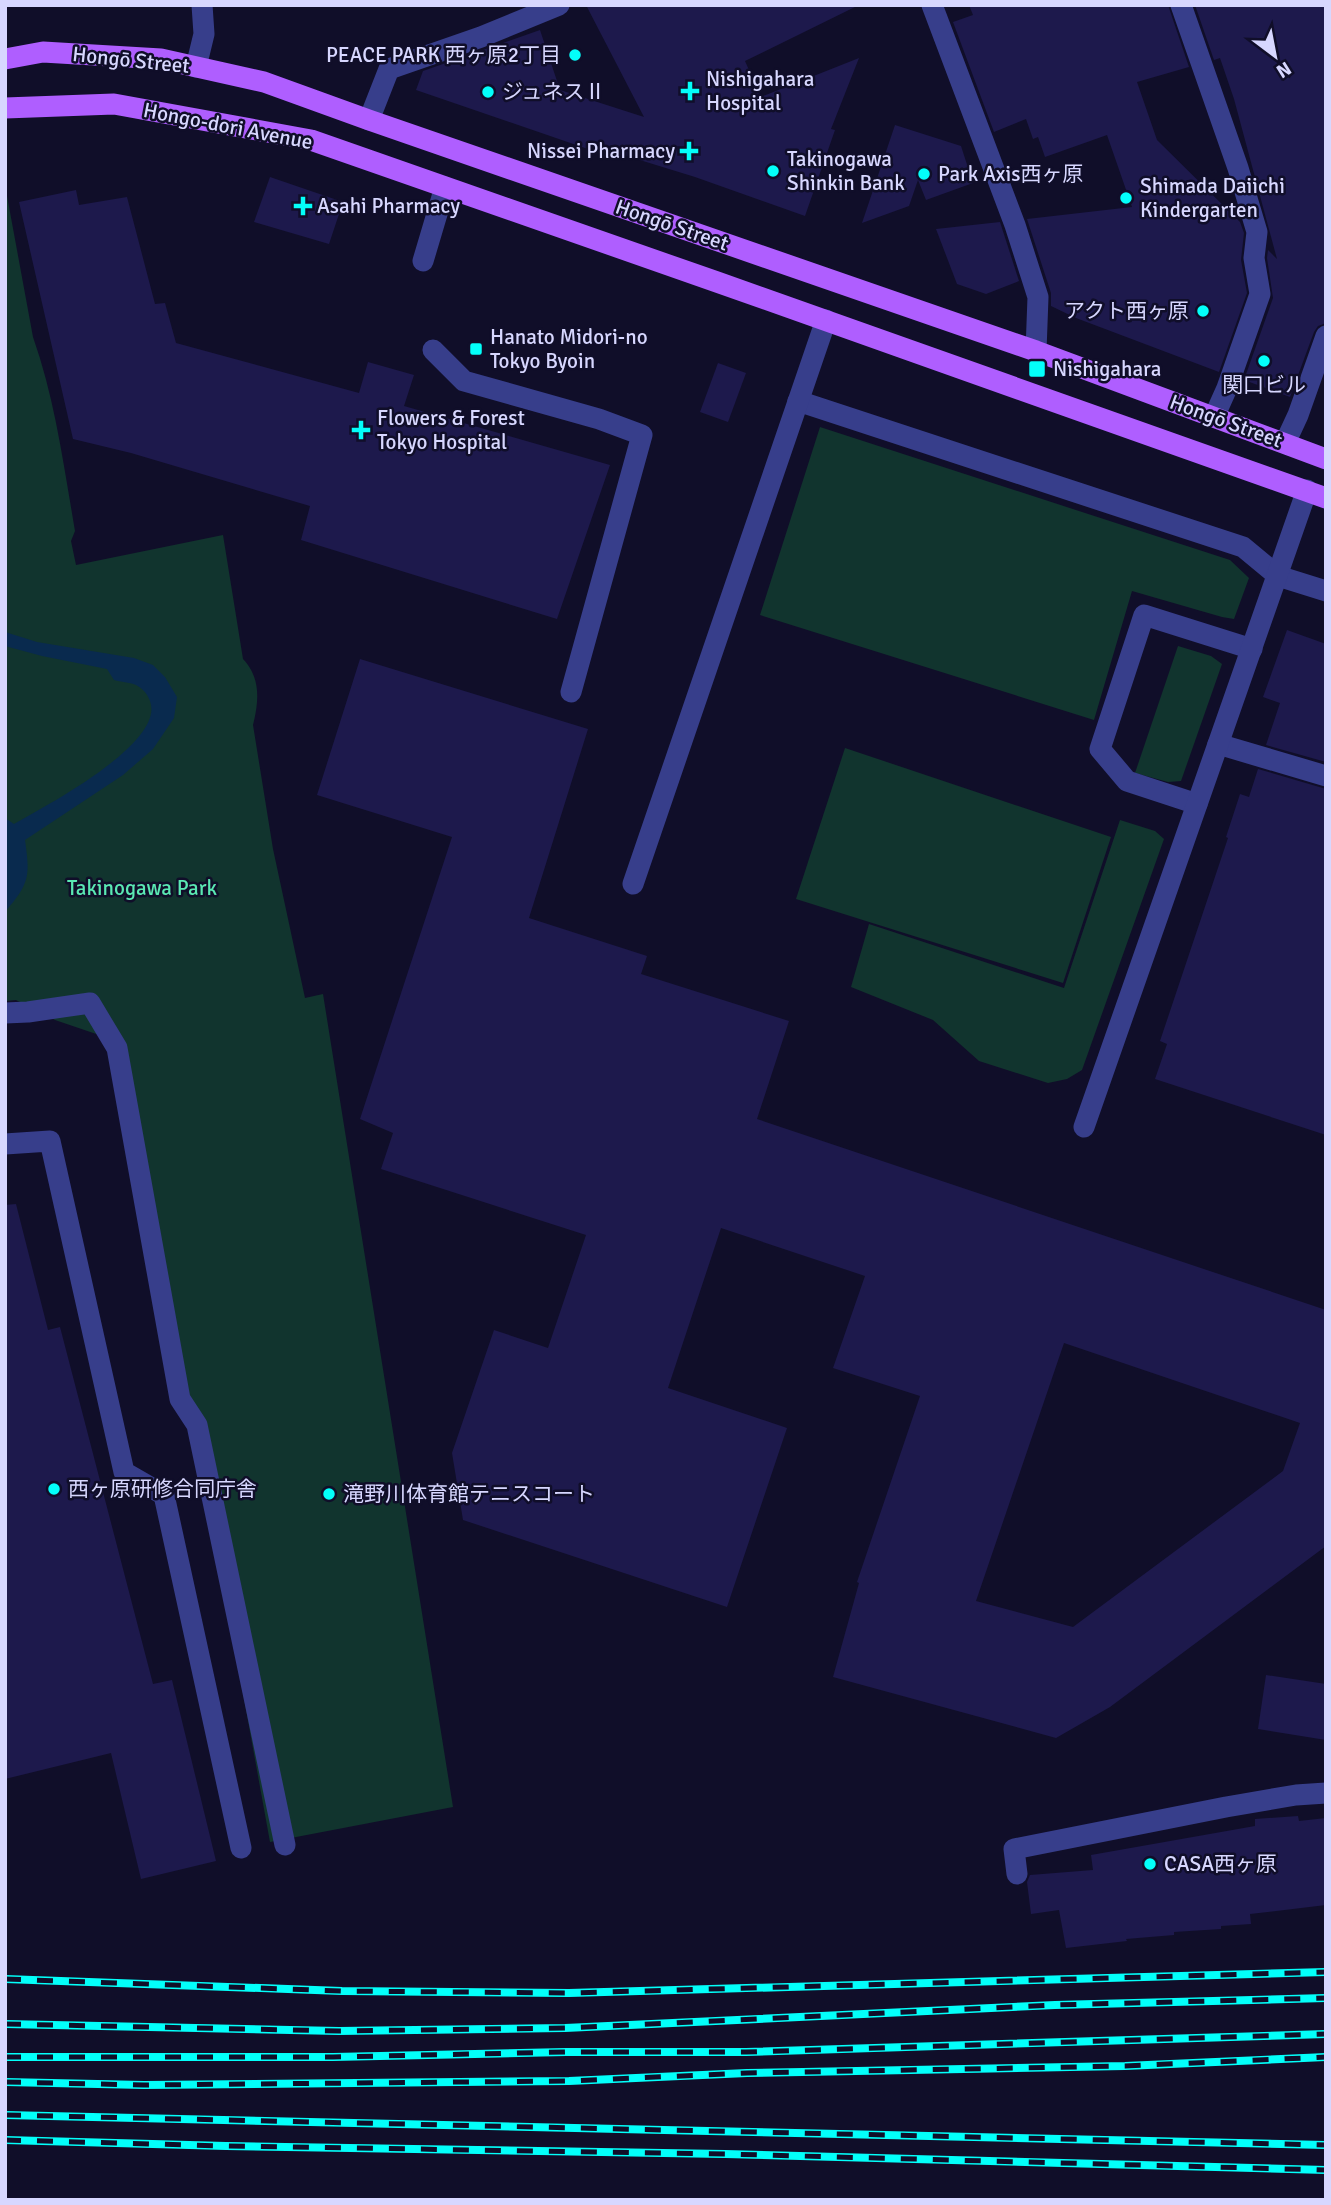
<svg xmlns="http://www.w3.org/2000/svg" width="1331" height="2205" viewBox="0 0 1331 2205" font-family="Signika,'Noto Sans JP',sans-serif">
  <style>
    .green { fill: #11342e }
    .water { fill: #092a4e }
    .building { fill: #1d194c; fill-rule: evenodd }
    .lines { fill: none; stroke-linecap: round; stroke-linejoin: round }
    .minor { stroke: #373e8b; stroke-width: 21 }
    .major { stroke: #af5eff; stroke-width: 21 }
    .rail-casing { stroke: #03fffa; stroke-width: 8 }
    .rail { stroke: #100e29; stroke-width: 5; stroke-dasharray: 16; stroke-linecap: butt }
    .poi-dot { fill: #03fffa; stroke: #100e29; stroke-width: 2.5 }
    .labels { text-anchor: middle; stroke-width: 5; stroke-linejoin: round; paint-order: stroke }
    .poi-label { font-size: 21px; fill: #d7d7ff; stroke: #100e29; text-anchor: start }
    .street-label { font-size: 21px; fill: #d7d7ff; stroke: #100e29 }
    .park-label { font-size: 21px; fill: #5ae8b3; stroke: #100e29 }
  </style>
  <rect width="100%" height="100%" fill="#100e29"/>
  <g class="green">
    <path d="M 5,185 L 33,337 C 55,399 64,467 75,531 L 71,541 L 76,565 L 223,535 L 243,659 C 261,678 259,701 253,725 L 273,849 L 305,998 L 323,994 L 453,1807 L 270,1842 L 146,1159 L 108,1038 L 55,1020 L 16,1000 L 5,1001 Z"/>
    <polygon points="820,427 1230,560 1249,578 1234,619 1222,617 1132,591 1094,720 760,615"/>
    <polygon points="1178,646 1211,656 1222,664 1181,781 1168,782 1135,773"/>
    <polygon points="845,748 1111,837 1063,983 796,899"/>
    <polygon points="1120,820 1155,831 1164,839 1082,1070 1067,1079 1048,1083 979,1061 933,1020 851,987 869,924 1064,988"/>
  </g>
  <path class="water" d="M 5,632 L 37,642 L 134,658 L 153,665 L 165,677 L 177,697 L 174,718 L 153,749 L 123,775 L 25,840 C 30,876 30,883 5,912 L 5,818 L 14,824 C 44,807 166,743 150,701 C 147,693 143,689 136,685 C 129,682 121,682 114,680 L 107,669 L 42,656 L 5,646 Z"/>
  <g class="building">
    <polygon points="586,5 859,5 745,61 761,97 859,58 831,129 835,130 805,216 695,177 617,153 617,159 416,90 423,71 540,30 560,90 644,117"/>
    <polygon points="969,5 1168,5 1189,67 1137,82 1157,140 1240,222 1244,233 1241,260 1247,293 1219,372 1076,318 1051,306 1051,293 1027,219 1132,207 1107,135 1045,157 1038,137 1033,139 1026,119 994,132 953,22 973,15"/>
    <polygon points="1195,5 1326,5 1326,323 1318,326 1314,332 1290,397 1244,380 1273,298 1267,258 1268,250 1277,259 1234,99 1220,58 1214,60"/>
    <polygon points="895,125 961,146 973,183 926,200 918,180 909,206 862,223"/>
    <polygon points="270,177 343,202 329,244 254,222"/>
    <polygon points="76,190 79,205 127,197 155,304 165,303 176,343 359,393 368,362 414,375 404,406 610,465 557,619 301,540 310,506 131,453 73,439 19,202"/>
    <polygon points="1000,222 1019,281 986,294 957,284 936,229"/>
    <polygon points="718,363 746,373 728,422 700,412"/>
    <polygon points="1287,630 1326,644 1326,762 1266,745 1280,703 1263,697"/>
    <path d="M 360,659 L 588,729 L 529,918 L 647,956 L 641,974 L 789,1021 L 757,1119 L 1326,1310 L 1326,1546 L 1110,1707 L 1056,1738 L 833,1677 L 859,1583 L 857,1582 L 920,1396 L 833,1368 L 865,1276 L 721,1228 L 668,1388 L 787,1428 L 727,1607 L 463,1520 L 452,1453 L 494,1330 L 548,1348 L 586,1235 L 381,1169 L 393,1133 L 360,1119 L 452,837 L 317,795 ZM 1064,1343 L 1300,1423 L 1283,1471 L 1073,1627 L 976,1601 Z"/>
    <polygon points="1258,769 1326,789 1326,1135 1155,1079 1167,1044 1160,1041 1228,838 1226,837 1240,794 1249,797"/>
    <polygon points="16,1204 48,1330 60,1327 153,1684 172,1680 216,1861 141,1879 111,1753 5,1779 5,1205"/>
    <polygon points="1266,1675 1326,1684 1326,1740 1258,1729"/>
    <polygon points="1298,1816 1299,1821 1326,1818 1326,1905 1250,1914 1251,1924 1221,1926 1221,1929 1174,1932 1174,1935 1126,1939 1127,1941 1066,1948 1059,1910 1031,1914 1027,1882 1030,1875 1093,1870 1091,1855 1255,1826 1255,1819"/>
  </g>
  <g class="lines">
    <g class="minor">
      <polyline points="932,5 1015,225 1038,297 1036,351"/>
      <polyline points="1181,5 1238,168 1257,232 1254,258 1260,294 1227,388 1214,417"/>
      <polyline points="196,67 204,34 202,5"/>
      <polyline points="369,120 389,69 481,37 559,5"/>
      <polyline points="423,261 445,187"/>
      <polyline points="433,350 464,381 599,419 642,435 571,692"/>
      <polyline points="798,401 1243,547 1278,576 1326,591"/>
      <polyline points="1285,443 1298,415 1326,336"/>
      <polyline points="1218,744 1326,776"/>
      <polyline points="1197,804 1127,781 1100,749 1144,615 1252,649"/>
      <polyline points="633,884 826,320"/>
      <polyline points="5,1013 28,1012 90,1003 117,1048 180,1399 197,1425 285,1845"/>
      <polyline points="1084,1127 1307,490"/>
      <polyline points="5,1144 50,1141 124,1472 164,1495 241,1848"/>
      <polyline points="1017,1874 1014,1849 1226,1807 1296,1795 1326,1793"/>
    </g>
    <g class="major">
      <polyline points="5,59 43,52 161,59 264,82 369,120 1036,351 1326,459"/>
      <polyline points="5,108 114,104 311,140 717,282 1326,498"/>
    </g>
    <g class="rail-casing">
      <g id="rail">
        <polyline points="5,1979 342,1991 569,1993 1326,1972"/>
        <polyline points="5,2024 339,2031 565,2028 1055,2005 1326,1998"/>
        <polyline points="5,2057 333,2057 566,2052 746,2052 1326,2034"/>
        <polyline points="5,2082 144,2085 569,2081 747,2073 1125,2066 1326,2057"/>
        <polyline points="5,2115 1326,2145"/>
        <polyline points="5,2140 226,2146 725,2154 1326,2170"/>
      </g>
    </g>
    <use href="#rail" class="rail"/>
  </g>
  <g class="poi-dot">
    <circle cx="575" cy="55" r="7"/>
    <path d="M686.5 80.5h7v7h7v7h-7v7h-7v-7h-7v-7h7z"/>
    <circle cx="488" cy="92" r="7"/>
    <path d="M685.5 140.5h7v7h7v7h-7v7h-7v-7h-7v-7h7z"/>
    <circle cx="773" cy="171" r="7"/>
    <circle cx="924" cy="174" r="7"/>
    <circle cx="1126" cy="198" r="7"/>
    <path d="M299.5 195.5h7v7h7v7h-7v7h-7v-7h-7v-7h7z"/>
    <circle cx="1203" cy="311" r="7"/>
    <rect x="469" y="342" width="14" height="14" rx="3.5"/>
    <circle cx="1264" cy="361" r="7"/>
    <rect x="1028" y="360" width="18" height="18" rx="3.5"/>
    <path d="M357.5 419.5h7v7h7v7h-7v7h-7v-7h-7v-7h7z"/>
    <circle cx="54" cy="1489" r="7"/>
    <circle cx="329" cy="1494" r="7"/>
    <circle cx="1150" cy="1864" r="7"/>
  </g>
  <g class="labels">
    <g class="poi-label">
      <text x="561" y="62" text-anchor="end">PEACE PARK 西ヶ原2丁目</text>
      <text x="706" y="86">Nishigahara<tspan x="706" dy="24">Hospital</tspan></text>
      <text x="502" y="99">ジュネスⅡ</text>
      <text x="675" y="158" text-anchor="end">Nissei Pharmacy</text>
      <text x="787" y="166">Takinogawa<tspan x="787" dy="24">Shinkin Bank</tspan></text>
      <text x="938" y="181">Park Axis西ヶ原</text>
      <text x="1140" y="193">Shimada Daiichi<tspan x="1140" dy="24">Kindergarten</tspan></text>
      <text x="317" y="213">Asahi Pharmacy</text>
      <text x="1189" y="318" text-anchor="end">アクト西ヶ原</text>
      <text x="490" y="344">Hanato Midori-no<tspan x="490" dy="24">Tokyo Byoin</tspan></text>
      <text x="1053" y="376">Nishigahara</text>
      <text x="1264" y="392" text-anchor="middle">関口ビル</text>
      <text x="377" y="425">Flowers &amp; Forest<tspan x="377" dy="24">Tokyo Hospital</tspan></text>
      <text x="68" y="1496">西ヶ原研修合同庁舎</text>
      <text x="343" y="1501">滝野川体育館テニスコート</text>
      <text x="1164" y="1871">CASA西ヶ原</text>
    </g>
    <g class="street-label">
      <text transform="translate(131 60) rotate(6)" y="7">Hongō Street</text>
      <text transform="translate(228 126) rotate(11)" y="7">Hongo-dori Avenue</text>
      <text transform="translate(672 225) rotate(19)" y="7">Hongō Street</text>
      <text transform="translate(1226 421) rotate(20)" y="7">Hongō Street</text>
    </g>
    <g class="park-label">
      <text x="142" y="895">Takinogawa Park</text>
    </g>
  </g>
  <rect width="1331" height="2205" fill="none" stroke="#d7d7ff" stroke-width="14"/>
  <g transform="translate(1275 56) rotate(148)" stroke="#100e29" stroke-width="5" paint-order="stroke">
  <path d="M0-5L12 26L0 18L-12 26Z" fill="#d7d7ff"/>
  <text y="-10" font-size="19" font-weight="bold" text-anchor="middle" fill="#d7d7ff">N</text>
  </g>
</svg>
